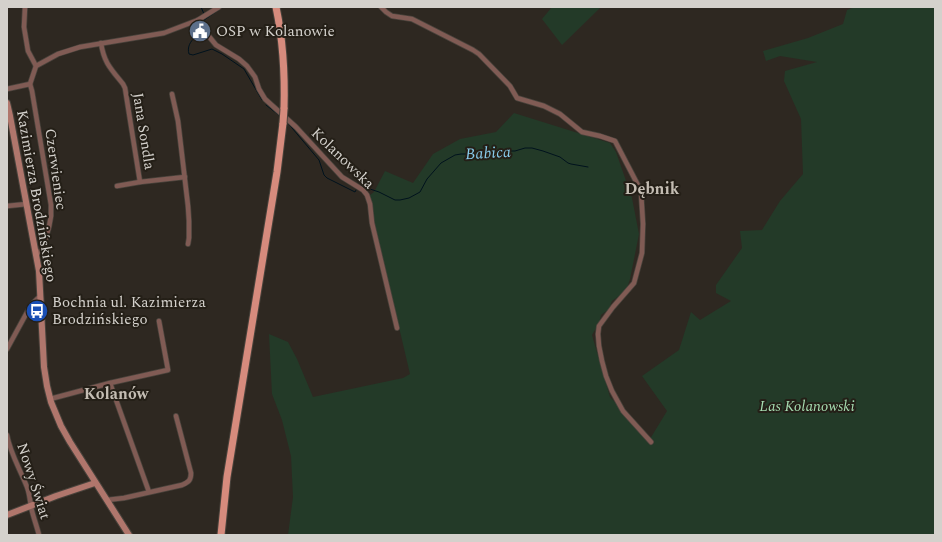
<svg xmlns="http://www.w3.org/2000/svg" width="942" height="542" viewBox="0 0 942 542" font-family="Spectral,serif">
  <style>
    .green { fill: #233a28 }
    .lines { fill: none; stroke-linecap: round; stroke-linejoin: round }
    .stream { stroke: #00121d; stroke-width: 1 }
    .minor-casing { stroke: #49433c; stroke-width: 6 }
    .secondary-casing { stroke: #49433c; stroke-width: 8 }
    .primary-casing { stroke: #49433c; stroke-width: 9 }
    .minor { stroke: #805b54; stroke-width: 4.5 }
    .secondary { stroke: #b0766c; stroke-width: 6 }
    .primary { stroke: #d68b7d; stroke-width: 7 }
    .primary-bridge-casing { stroke: #49433c; stroke-width: 9; stroke-linecap: butt }
    .primary-bridge { stroke: #d68b7d; stroke-width: 7 }
    .labels { text-anchor: middle; stroke-width: 4; stroke-linejoin: round; paint-order: stroke }
    .poi-label { font-size: 15px; fill: #d4d1cc; stroke: #241f17; text-anchor: start }
    .street-label { font-size: 15px; fill: #d4d1cc; stroke: #241f17 }
    .park-label { font-size: 15px; font-style: italic; fill: #a5dbb0; stroke: #241f17 }
    .water-label { font-size: 16px; font-style: italic; fill: #88cbeb; stroke: #241f17 }
    .neighbourhood-label { font-size: 16px; font-weight: bold; fill: #c4bdb3; stroke: #241f17 }
  </style>
  <rect width="100%" height="100%" fill="#2e2821"/>
  <g class="green">
    <polygon points="552,7 601,7 562,45 542,19"/>
    <polygon points="855,7 935,7 935,535 288,535 293,497 291,456 282,420 272,394 269,334 288,342 297,359 313,397 403,378 410,374 372,212 370,195 374,192 385,171 413,183 433,154 460,139 496,132 514,113 610,143 616,152 632,198 639,234 630,279 626,291 612,301 609,309 601,315 599,323 592,335 610,397 650,439 667,411 642,376 679,350 691,312 700,320 731,301 716,293 716,285 742,248 740,231 762,230 780,201 803,174 801,119 784,81 785,71 817,62 780,56 766,61 763,51 808,38 843,24 847,10"/>
  </g>
  <g class="lines">
    <g class="stream">
      <polyline points="201,7 204,14"/>
      <polyline points="207,29 204,20 223,7"/>
      <path d="M 195,37 C 190,42 187,47 189,54 L 193,55 L 212,49 L 222,54 L 244,69 L 262,100"/>
      <polyline points="266,105 280,116"/>
      <polyline points="287,122 319,160 324,175 327,178 355,192 356,190"/>
      <polyline points="361,186 379,192 395,200 400,200 409,198 420,192 427,179 441,163 455,155 461,154 466,154 481,150 488,151 515,151 525,148 532,148 543,151 560,157 568,163 571,164 588,167"/>
    </g>
    <g class="minor-casing">
      <g id="minor">
        <polyline points="25,7 24,27 28,51 36,66"/>
        <polyline points="381,7 386,12 392,16 412,19 473,50 479,54 510,86 517,98 544,106 560,114 582,132 600,136 615,141 641,191 643,224 642,253 634,283 613,307 599,326 598,334 599,346 602,361 606,376 612,391 623,411 651,442"/>
        <polyline points="198,20 207,34 216,45 239,59 247,66 255,77 259,89 265,99 296,127 342,177 363,190 367,195 370,204 372,223 397,328"/>
        <path d="M 101,43 C 104,63 111,69 123,84 L 125,88 L 140,182"/>
        <polyline points="30,84 36,66 58,54 80,47 164,33 198,20 219,7"/>
        <polyline points="30,84 32,91 51,205 51,216 49,227 43,248 37,254"/>
        <polyline points="7,89 30,84"/>
        <polyline points="172,94 178,121 188,206 189,221 189,238 188,244"/>
        <polyline points="117,186 140,182 185,177"/>
        <polyline points="7,206 27,204"/>
        <polyline points="7,349 31,305 38,298 41,298"/>
        <polyline points="110,383 149,492"/>
        <polyline points="50,399 110,383 168,370 159,321"/>
        <path d="M 7,435 C 10,453 20,469 27,487 C 30,495 30,503 32,511 C 34,519 37,527 39,535"/>
        <path d="M 107,500 L 124,498 L 182,485 C 189,482 191,480 191,473 L 176,416"/>
      </g>
    </g>
    <g class="secondary-casing">
      <g id="secondary">
        <polyline points="7,103 10,116 39,271 44,367 47,386 51,402 61,426 70,442 129,535"/>
        <polyline points="7,515 56,496 95,483"/>
      </g>
    </g>
    <g class="primary-casing">
      <g id="primary">
        <path d="M 276,7 C 283,40 285,75 284,109"/>
        <polyline points="221,535 227,477 277,172 283,123"/>
      </g>
    </g>
    <use href="#minor" class="minor"/>
    <use href="#secondary" class="secondary"/>
    <use href="#primary" class="primary"/>
    <g class="primary-bridge-casing">
      <polyline id="primary-bridge" points="283,123 284,109"/>
    </g>
    <use href="#primary-bridge" class="primary-bridge"/>
  </g>
  <defs>
    <g id="civic-disc" transform="scale(1.15)"><circle r="9.5" fill="#5c6f8a" stroke="#241f17"/><path d="M-.6-6.5H3V-4.5H.6V-3L4-1V1h2V6H-6V1h2V-1L-.6-3ZM-1.2 2.5V6h2.4V2.5Z" fill="#fff"/></g>
    <g id="bus-disc" transform="scale(1.15)"><circle r="9.5" fill="#1a4fb4" stroke="#241f17"/><path d="M-5-6H5V4H4V6H2V4H-2V6H-4V4H-5ZM-3.5-4V0h7V-4ZM-3.5 1.2v1.5H-2V1.2ZM2 1.2v1.5H3.5V1.2Z" fill="#fff"/></g>
  </defs>
  <g fill-rule="evenodd">
    <use href="#civic-disc" x="200" y="31"/>
    <use href="#bus-disc" x="37" y="311"/>
  </g>
  <g class="labels">
    <g class="poi-label">
      <text x="216" y="36">OSP w Kolanowie</text>
      <text x="52" y="307">Bochnia ul. Kazimierza<tspan x="52" dy="17">Brodzińskiego</tspan></text>
    </g>
    <g class="street-label">
      <text transform="translate(144 131) rotate(81)" y="5">Jana Sondla</text>
      <text transform="translate(343 158) rotate(44)" y="5">Kolanowska</text>
      <text transform="translate(56 169) rotate(82)" y="5">Czerwieniec</text>
      <text transform="translate(37 196) rotate(80)" y="5">Kazimierza Brodzińskiego</text>
      <text transform="translate(34 481) rotate(72)" y="5">Nowy Świat</text>
    </g>
    <g class="park-label">
      <text x="807" y="411">Las Kolanowski</text>
    </g>
    <g class="water-label">
      <text transform="translate(488 152) rotate(-3)" y="6">Babica</text>
    </g>
    <g class="neighbourhood-label">
      <text x="652" y="194">Dębnik</text>
      <text x="116" y="399">Kolanów</text>
    </g>
  </g>
  <rect width="942" height="542" fill="none" stroke="#d4d1cc" stroke-width="16"/>
</svg>
